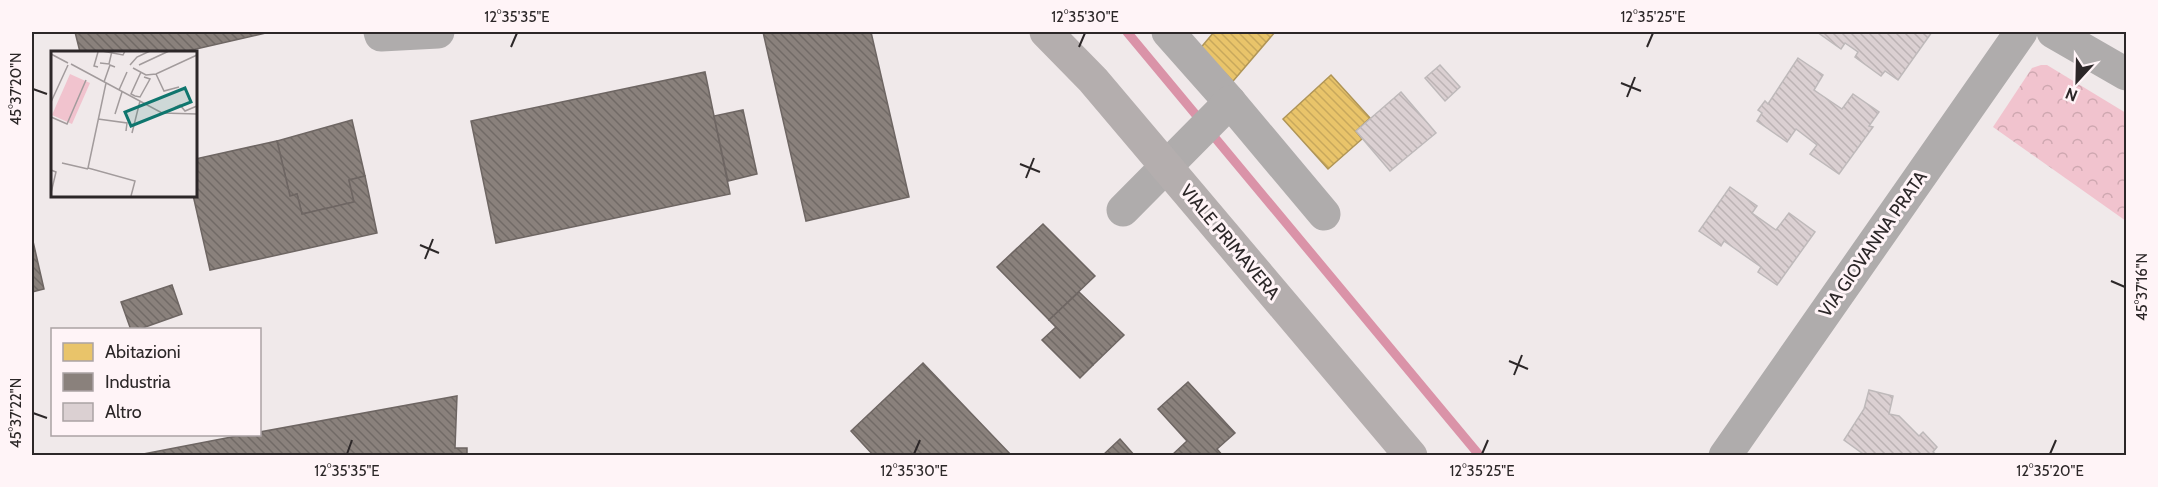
<svg xmlns="http://www.w3.org/2000/svg" width="2158" height="487" viewBox="0 0 2158 487" font-family="Cabin,sans-serif">
  <style>
    .park { fill: url(#park-crowns) }
    .homes { fill: url(#homes-back-hatch); stroke: #b09556; stroke-width: 1.5 }
    .industry { fill: url(#industry-back-hatch); stroke: #6e6663; stroke-width: 1.5 }
    .lines { fill: none; stroke-linecap: round; stroke-linejoin: round }
    .stream { stroke: #da93a8; stroke-width: 9 }
    .building { fill: url(#building-back-hatch); stroke: #beb9ba; stroke-width: 1.5 }
    .minor { stroke: #afacac; stroke-width: 33 }
    .major { stroke: #b4aeae; stroke-width: 33 }
    .ticks { fill: none; stroke: #2c2728; stroke-width: 2 }
    .labels { text-anchor: middle; stroke-width: 6; stroke-linejoin: round; paint-order: stroke }
    .street-label { font-size: 18px; fill: #2c2728; stroke: #fff4f7 }
    .inset-road { fill: none; stroke: #a29b9c; stroke-width: 1.5 }
    .view { fill: #0f766e; fill-opacity: 0.15; stroke: #0f766e; stroke-width: 3 }
    .inset-edge { fill: none; stroke: #2c2728; stroke-width: 3 }
    .neatline { fill: none; stroke: #2c2728; stroke-width: 2 }
    .ticks-label { font-size: 15px; text-anchor: middle; fill: #2c2728 }
  </style>
  <defs>
    <pattern id="park-crowns" width="20" height="18" patternUnits="userSpaceOnUse" patternTransform="scale(1.5)"><rect width="20" height="18" fill="#f1c3ce"/><path d="M2 6a3 3 0 1 1 6 0M12 15a3 3 0 1 1 6 0" fill="none" stroke="#cfa8b1"/></pattern>
    <pattern id="homes-back-hatch" width="6" height="6" patternUnits="userSpaceOnUse" patternTransform="scale(1.5)"><rect width="6" height="6" fill="#e9c46a"/><path d="M-1 5l2 2M0 0l6 6M5-1l2 2" fill="none" stroke="#c8a85c"/></pattern>
    <pattern id="industry-back-hatch" width="6" height="6" patternUnits="userSpaceOnUse" patternTransform="scale(1.5)"><rect width="6" height="6" fill="#8a817c"/><path d="M-1 5l2 2M0 0l6 6M5-1l2 2" fill="none" stroke="#716a66"/></pattern>
    <pattern id="building-back-hatch" width="6" height="6" patternUnits="userSpaceOnUse" patternTransform="scale(1.5)"><rect width="6" height="6" fill="#dbd0d2"/><path d="M-1 5l2 2M0 0l6 6M5-1l2 2" fill="none" stroke="#bcb3b4"/></pattern>
  </defs>
  <rect width="100%" height="100%" fill="#f0e9ea"/>
  <polygon class="park" points="2041,65 2047,65 2126,113 2126,221 1993,127 2032,68"/>
  <g class="homes">
    <polygon points="1214,32 1275,32 1228,87 1193,57"/>
    <polygon points="1331,75 1370,118 1356,131 1362,139 1328,169 1283,119"/>
  </g>
  <g class="industry">
    <polygon points="75,32 270,32 183,52 80,52"/>
    <polygon points="763,32 871,32 909,197 806,221"/>
    <polygon points="705,72 730,194 496,243 471,121"/>
    <polygon points="743,110 757,174 728,181 714,116"/>
    <polygon points="352,120 365,176 349,180 354,202 302,214 297,194 290,196 277,141"/>
    <polygon points="277,141 290,196 297,194 302,214 354,202 349,180 365,176 377,233 210,270 193,195 195,195 195,159"/>
    <polygon points="1043,224 1095,276 1049,320 997,267"/>
    <polygon points="32,237 44,289 32,292"/>
    <polygon points="172,285 182,314 137,330 131,330 121,302"/>
    <polygon points="1079,292 1124,335 1093,365 1049,320"/>
    <polygon points="1056,327 1093,365 1080,378 1042,340"/>
    <polygon points="923,363 1012,456 874,456 851,431"/>
    <polygon points="1188,382 1235,433 1217,449 1223,456 1171,456 1187,441 1158,409"/>
    <polygon points="457,396 455,448 467,448 467,456 133,456 247,434 260,434 260,432"/>
    <polygon points="1120,439 1135,456 1102,456"/>
  </g>
  <g class="lines">
    <polyline class="stream" points="1127,32 1480,456"/>
  </g>
  <g class="building">
    <polygon points="1817,32 1932,32 1898,80 1885,71 1881,76 1855,57 1858,52 1845,43 1841,49"/>
    <polygon points="1798,58 1823,75 1814,90 1842,109 1853,94 1879,112 1869,126 1873,127 1839,174 1810,154 1817,145 1796,129 1787,142 1757,121 1762,113 1758,110 1765,101 1768,104"/>
    <polygon points="1440,65 1460,87 1445,101 1425,78"/>
    <polygon points="1401,92 1436,133 1390,171 1356,131"/>
    <polygon points="1730,187 1757,206 1752,213 1776,230 1789,213 1815,232 1777,285 1758,272 1761,267 1724,241 1721,246 1699,231"/>
    <polygon points="1869,390 1893,396 1889,414 1899,416 1919,436 1923,432 1937,447 1933,452 1938,456 1866,456 1844,440 1864,409"/>
  </g>
  <g class="lines">
    <g class="minor">
      <polyline points="380,32 381,35 438,32"/>
      <polyline points="1168,32 1230,102"/>
      <polyline points="2053,32 2126,74"/>
      <polyline points="1123,210 1230,102 1324,214"/>
      <polyline points="1725,456 2021,32"/>
    </g>
    <polyline class="major" points="1046,32 1093,80 1411,456"/>
  </g>
  <path class="ticks" d="M 511,47 L 517,33M 1079,47 L 1085,33M 1647,47 L 1653,33M 1621,83 L 1641,91M 33,89 L 47,94M 1627,97 L 1635,77M 1020,164 L 1040,172M 1026,178 L 1034,158M 420,245 L 439,253M 425,259 L 433,239M 2111,281 L 2125,287M 1509,361 L 1528,369M 1514,375 L 1522,355M 33,413 L 47,418M 347,454 L 352,440M 914,454 L 920,440M 1482,454 L 1488,440M 2050,454 L 2056,440"/>
  <g class="labels">
    <g class="street-label">
      <text transform="translate(1230 242) rotate(50)" y="6">VIALE PRIMAVERA</text>
      <text transform="translate(1873 244) rotate(-55)" y="6">VIA GIOVANNA PRATA</text>
    </g>
  </g>
  <g transform="translate(51 51)">
    <rect width="146" height="146" fill="#f0e9ea"/>
    <path d="M 19,23 L 39,32 L 21,73 L 1,64 Z" fill="#f1c3ce"/>
    <path class="inset-road" d="M 51,0 L 72,4 L 74,0M 0,3 L 17,12M 49,12 L 58,13 L 61,0M 20,13 L 111,62 L 146,63M 79,14 L 86,6 L 99,0M 88,14 L 118,0M 47,16 L 43,15 L 47,1M 82,17 L 95,24 L 105,23 L 146,4M 105,23 L 113,40 L 128,36M 53,31 L 59,14 L 64,16M 55,32 L 37,117 L 84,130 L 80,145M 68,39 L 76,21M 84,45 L 89,46 L 99,28 L 93,26M 84,45 L 80,43 L 90,21M 0,51 L 17,14M 123,57 L 129,54 L 134,60 L 146,55M 64,63 L 71,41M 0,66 L 16,73 L 35,29M 47,68 L 76,72 L 75,80M 81,82 L 89,50M 11,112 L 37,118M 0,119 L 5,121 L 0,142"/>
    <path class="view" d="M 134,37 L 140,51 L 80,75 L 74,61 Z"/>
    <rect width="146" height="146" class="inset-edge"/>
  </g>
  <rect width="2158" height="487" fill="none" stroke="#fff4f7" stroke-width="66"/>
  <rect x="51" y="328" width="210" height="108" fill="#fff4f7" stroke="#aba2a4" stroke-width="1.5"/>
  <rect x="63" y="343" width="30" height="18" fill="#e9c46a" stroke="#aba2a4" stroke-width="1.5"/>
  <text x="105" y="358" font-size="18" fill="#2c2728">Abitazioni</text>
  <rect x="63" y="373" width="30" height="18" fill="#8a817c" stroke="#aba2a4" stroke-width="1.5"/>
  <text x="105" y="388" font-size="18" fill="#2c2728">Industria</text>
  <rect x="63" y="403" width="30" height="18" fill="#dbd0d2" stroke="#aba2a4" stroke-width="1.5"/>
  <text x="105" y="418" font-size="18" fill="#2c2728">Altro</text>
  <g transform="translate(2077 81) rotate(202)" stroke="#fff4f7" stroke-width="4.5" paint-order="stroke">
  <path d="M0-4.5L10 22L0 15L-10 22Z" fill="#2c2728"/>
  <text y="-9" font-size="16" font-weight="bold" text-anchor="middle" fill="#2c2728">N</text>
  </g>
  <rect x="33" y="33" width="2092" height="421" class="neatline"/>
  <g class="ticks-label">
    <text x="517" y="22">12°35'35"E</text>
    <text x="1085" y="22">12°35'30"E</text>
    <text x="1653" y="22">12°35'25"E</text>
    <text transform="translate(16 89) rotate(-90)" y="5">45°37'20"N</text>
    <text transform="translate(2142 287) rotate(-90)" y="5">45°37'16"N</text>
    <text transform="translate(16 413) rotate(-90)" y="5">45°37'22"N</text>
    <text x="347" y="476">12°35'35"E</text>
    <text x="914" y="476">12°35'30"E</text>
    <text x="1482" y="476">12°35'25"E</text>
    <text x="2050" y="476">12°35'20"E</text>
  </g>
</svg>
